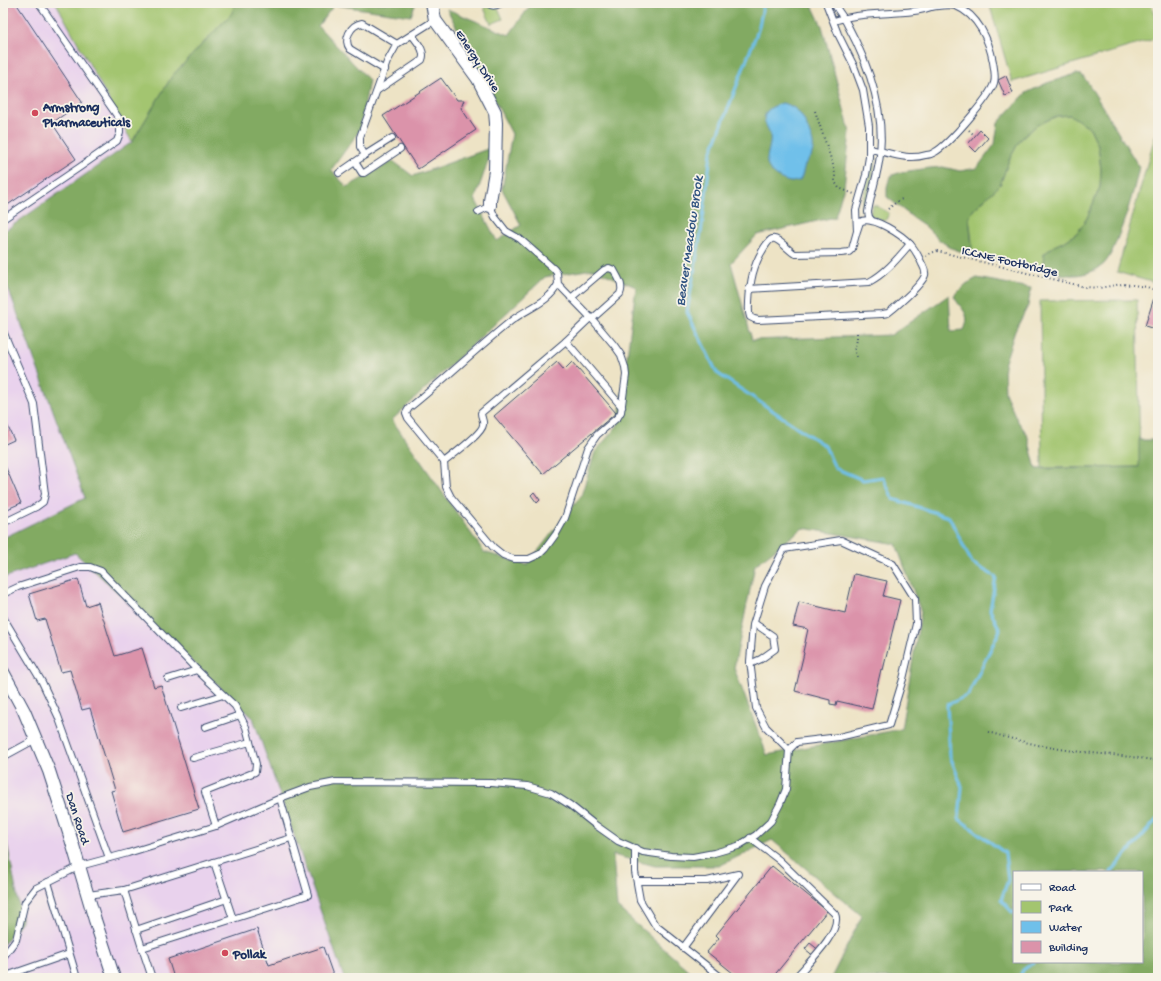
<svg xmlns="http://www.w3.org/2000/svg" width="1161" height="981" viewBox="0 0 1161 981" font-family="'Gochi Hand',sans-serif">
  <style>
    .built { fill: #e9d2ed }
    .green { fill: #a3c56f; stroke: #5f7a66 }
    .forest { fill: #82aa62; stroke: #4e6c60; fill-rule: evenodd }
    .water { fill: #6fc0ea; stroke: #4578a4 }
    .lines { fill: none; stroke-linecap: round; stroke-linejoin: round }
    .stream { stroke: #6fc0ea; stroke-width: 3 }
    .building { fill: #db93aa }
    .lane-casing { stroke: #3a4a6d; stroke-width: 8 }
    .street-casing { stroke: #3a4a6d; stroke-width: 14 }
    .path { stroke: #3a4a6d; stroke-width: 2; stroke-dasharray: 1 3; stroke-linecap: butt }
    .lane { stroke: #fff; stroke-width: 6 }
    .street { stroke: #fff; stroke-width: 12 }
    .poi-dot { fill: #d1495b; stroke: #f7f3e8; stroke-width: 1.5 }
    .labels { text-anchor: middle; stroke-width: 3.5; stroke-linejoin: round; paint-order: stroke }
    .street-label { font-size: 13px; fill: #1b2f5e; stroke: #f7f3e8 }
    .poi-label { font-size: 13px; font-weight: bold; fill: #1b2f5e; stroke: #f7f3e8; text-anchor: start }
    .water-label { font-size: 14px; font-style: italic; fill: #305381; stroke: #f7f3e8 }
  </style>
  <rect width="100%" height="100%" fill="#f7f3e8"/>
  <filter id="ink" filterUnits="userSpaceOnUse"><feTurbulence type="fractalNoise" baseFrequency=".025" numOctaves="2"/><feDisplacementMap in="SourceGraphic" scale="8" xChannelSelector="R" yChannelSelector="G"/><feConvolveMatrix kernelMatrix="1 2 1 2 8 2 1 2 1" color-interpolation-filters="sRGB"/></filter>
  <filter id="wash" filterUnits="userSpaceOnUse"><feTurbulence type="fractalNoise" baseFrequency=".012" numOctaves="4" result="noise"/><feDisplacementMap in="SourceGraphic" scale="16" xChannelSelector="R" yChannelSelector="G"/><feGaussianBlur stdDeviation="0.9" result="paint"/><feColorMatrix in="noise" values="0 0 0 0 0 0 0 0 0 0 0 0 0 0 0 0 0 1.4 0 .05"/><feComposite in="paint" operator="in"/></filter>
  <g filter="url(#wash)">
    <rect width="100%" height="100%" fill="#ede3c5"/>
    <g class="built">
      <polygon points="3,3 56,3 132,142 3,232"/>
      <polygon points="3,274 85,498 3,538"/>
      <polygon points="75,553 253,718 344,978 3,978 3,945 22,921 7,838 3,836 3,578"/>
    </g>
    <g class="green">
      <polygon points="56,3 235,3 232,13 172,76 132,142"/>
      <polygon points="496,3 503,19 491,24 484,8"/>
      <polygon points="989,3 1151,3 1158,27 1158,38 1012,82"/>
      <polygon points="1071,115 1090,128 1098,145 1101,170 1100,187 1087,218 1078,232 1067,240 1054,246 1044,254 1043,263 1051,271 1067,275 965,253 971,250 972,242 969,217 974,209 1000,185 1009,160 1020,140 1037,125 1057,116"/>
      <polygon points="1158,125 1158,284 1117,272"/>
      <polygon points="874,156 876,158 873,176 864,209 862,211 861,210 861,207 869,175 872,160"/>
      <polygon points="873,205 875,205 889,213 886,220 884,221 871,216 870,212"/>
      <polygon points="1137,300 1140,467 1042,468 1040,301"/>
    </g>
    <g class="forest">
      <path d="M 235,3 L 416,3 L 411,16 L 334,5 L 318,26 L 369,80 L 360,130 L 331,170 L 347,187 L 393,161 L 413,176 L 493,147 L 475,199 L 497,241 L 521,225 L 502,189 L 512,134 L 447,9 L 509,35 L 532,3 L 811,3 L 822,26 L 850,132 L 844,187 L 835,217 L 757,235 L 731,263 L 752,340 L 891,335 L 949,295 L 951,331 L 964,330 C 972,312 960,310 954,296 L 966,284 L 977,278 L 1031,288 L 1028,306 L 1015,331 L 1004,365 L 1005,393 L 1017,420 L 1027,434 L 1036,469 L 1139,467 L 1139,440 L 1158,440 L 1158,978 L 831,978 L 862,916 L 772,840 L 719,866 L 655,866 L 613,855 L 617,907 L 697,978 L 344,978 L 253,718 L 75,553 L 3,578 L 3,538 L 85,498 L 3,274 L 3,232 L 132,142 L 172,76 L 232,13 ZM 593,269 L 636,287 L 618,425 L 595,452 L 581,496 L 527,565 L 484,552 L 392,420 L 545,277 ZM 803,528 L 896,544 L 921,612 L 901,729 L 767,755 L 734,668 L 755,565 ZM 1014,872 L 1142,872 L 1142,962 L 1014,962 Z"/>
      <path d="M 1076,74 L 1082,75 L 1088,83 L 1139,167 C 1134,191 1127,214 1118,237 C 1114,247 1111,256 1104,264 C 1096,271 1086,274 1076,275 C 1062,276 1053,272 1043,263 L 1044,254 L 1054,246 L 1067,240 L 1078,232 L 1087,218 L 1100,187 L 1101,170 L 1098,145 L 1090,128 L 1070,115 L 1057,116 L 1037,125 L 1020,140 L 1009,160 L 1000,185 L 974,209 L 969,217 L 972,248 L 971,250 L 965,253 L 951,248 L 938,239 L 924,225 L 912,217 L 887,197 L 887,187 L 890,176 L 901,172 L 930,168 L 943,167 L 960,171 L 977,168 L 995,144 L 998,123 L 1026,93 L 1047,83 Z"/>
      <polygon points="3,836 6,838 22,921 3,945"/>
    </g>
    <path class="water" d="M 782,103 C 799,106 805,120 810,135 C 811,138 813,141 813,144 C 814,148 812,153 811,157 C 802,164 805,171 800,180 C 797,181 794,182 791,182 C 782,181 769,173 767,163 C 766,155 772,144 770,135 C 769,128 762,122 765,115 C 768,107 776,106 782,103 Z"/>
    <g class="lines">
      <g class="stream">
        <polyline points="764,3 758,30 711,153 702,226 687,312 717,373 825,446 835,468 863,480 883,477 893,499 949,517 972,563 996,577 990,610 1000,630 968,695 947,705 950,756 962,787 959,819 1005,853 1008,880 1001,900 1012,912 1014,912"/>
        <polyline points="1111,872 1158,818"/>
        <polyline points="1019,978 1023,970 1034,962"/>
      </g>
    </g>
    <g id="blocks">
      <g class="building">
        <polygon points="12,3 16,3 82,102 52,123 76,159 3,208 3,9"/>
        <polygon points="1006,76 1013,93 1005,96 998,80"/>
        <polygon points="441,78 457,100 464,100 461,108 476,130 418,169 383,116"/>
        <polygon points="980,130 988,138 976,152 968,144"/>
        <polygon points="1154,298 1158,300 1158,330 1145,326"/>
        <polygon points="557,362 564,370 572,362 616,413 543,474 494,416"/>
        <polygon points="3,416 14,440 3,445"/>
        <polygon points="3,461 21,503 3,511"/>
        <polygon points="534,492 540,500 537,503 531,495"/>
        <polygon points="854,574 887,581 883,596 900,600 883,670 881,669 872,709 837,701 836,705 830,704 830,700 795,691 804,653 803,652 808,629 793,626 799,602 845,613"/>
        <polygon points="78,579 86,606 98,602 115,656 142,648 154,687 161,685 199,809 123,832 111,791 115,790 90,708 82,710 70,670 61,672 45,619 37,621 29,594"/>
        <polygon points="772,866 827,911 772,978 739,978 707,952 719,938 716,935"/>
        <polygon points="257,929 269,965 323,947 334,978 174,978 168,959"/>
        <polygon points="810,943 820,951 815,957 805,949"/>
      </g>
    </g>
  </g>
  <g filter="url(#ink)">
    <use href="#blocks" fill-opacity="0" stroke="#3a4a6d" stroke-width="1"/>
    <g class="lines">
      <g class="lane-casing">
        <g id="lane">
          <path d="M 487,3 C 492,7 496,6 502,3"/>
          <path d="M 826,3 L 838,34 L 854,66 L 863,90 L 869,126 L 869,157 L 866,175 L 856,210 L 857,231 L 852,249 L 849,252 L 841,253 L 795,254 C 789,251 778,237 772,239 C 769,240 766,245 764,248 C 753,265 750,282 749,302 C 749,307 748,312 750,317 L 754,319 L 758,320 L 882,314 L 888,313 L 893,309 C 900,303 923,283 925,275 C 926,271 924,268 922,264 C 919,257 916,251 911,245 C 903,236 872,214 860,222 L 857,231"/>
          <path d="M 834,3 C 837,10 843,16 847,24 C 868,63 885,109 880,155 C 878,174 871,193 868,212 L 869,217 L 872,221"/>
          <path d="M 834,21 C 853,15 872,14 892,13 C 906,12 918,12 931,7 L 933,4"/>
          <path d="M 385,70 L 350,49 C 343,40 350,25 362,23 L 397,44"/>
          <path d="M 378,90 L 422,60 C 426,51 417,42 412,35"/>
          <path d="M 869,149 C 889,152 906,161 926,155 C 929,155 932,154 935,152 C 948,145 990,97 994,83 C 996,77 994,69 993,62 C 989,40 978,15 956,6 C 948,4 939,6 931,7"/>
          <polyline points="365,155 392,138"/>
          <polyline points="355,162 362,173 364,173 400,149"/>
          <polyline points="339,173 365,155 360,147 360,137 387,62 397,44 435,20"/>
          <path d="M 478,212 L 490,206 L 495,217 L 506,231 L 520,239 L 554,269 L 557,273 L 558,284 L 592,319 L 614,345 L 621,355 L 625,367 L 626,375 L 621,412 L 618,417 L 597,435 L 588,448 L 565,518 L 556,534 L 545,549 L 540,554 L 529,559 L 514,559 L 508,557 L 503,555 L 493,547 L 451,497 L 446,487 L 444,462 L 408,418 L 406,413 L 409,408 C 444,380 476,349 511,321 C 527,308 549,303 558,284"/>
          <polyline points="3,219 80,167 117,141 120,133 120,120 39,3"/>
          <path d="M 749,289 L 869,282 C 886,273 898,258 910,244"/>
          <path d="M 571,298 L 604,270 L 609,268 L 614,270 C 618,278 624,285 620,294 L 592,319"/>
          <polyline points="590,318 566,341 622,407"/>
          <polyline points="3,331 34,404 45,494 43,502 36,507 3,523"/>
          <path d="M 444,462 C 451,456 482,434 483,425 C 484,421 481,417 481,413 L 566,341"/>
          <polyline points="3,594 18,587 80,567 90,567 101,571 197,670"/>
          <polyline points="3,617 42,682 58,716 109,858"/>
          <polyline points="750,664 761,659 775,649 773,636 754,623"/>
          <polyline points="168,679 197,670 235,706 246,727 250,742"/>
          <polyline points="181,708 223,695"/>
          <polyline points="205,727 240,715"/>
          <polyline points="3,757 36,739"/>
          <polyline points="193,758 250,742 256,764 255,772 205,792 216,826"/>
          <path d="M 750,838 L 779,860 L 835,914 C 843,931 806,965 795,978"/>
          <polyline points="635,848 635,872 640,900 655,925 722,978"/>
          <polyline points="214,862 233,919"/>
          <polyline points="637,881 707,881 738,874 683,948"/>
          <polyline points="48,882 77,978"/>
          <polyline points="124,890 142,948 308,895 280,798"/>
          <polyline points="88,895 124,890 291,838"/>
          <polyline points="136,930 227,899"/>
          <polyline points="142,948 152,978"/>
          <polyline points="3,957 16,940 25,902 36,888 80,866 128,853 203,830 216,826 283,797 310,787 336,782 491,783 527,786 551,793 570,805 594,824 618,841 643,852 671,856 693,857 714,853 738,846 756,835 771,821 780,804 786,789 789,750 797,742 839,737 889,725 903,679 916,624 915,599 893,564 841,540 784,549 765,586 753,625 750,661 756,708 766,727 789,750"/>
          <polyline points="3,977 69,954"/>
        </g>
      </g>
      <g class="street-casing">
        <g id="street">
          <polyline points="432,3 435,20 478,79 495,112 496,123 495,171 490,201 490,206"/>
          <polyline points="3,672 24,711 49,771 71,839 95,920 114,978"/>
        </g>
      </g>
      <g class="path">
        <polyline points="815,111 833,165 835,173 835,182 839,188 854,194"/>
        <polyline points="969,130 974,135"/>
        <polyline points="888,209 899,200 903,199"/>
        <polyline points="926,256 931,253 937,251 1085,287 1099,288 1122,284 1133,285 1147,287 1158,291"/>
        <polyline points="857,357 854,350 857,340 857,332"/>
        <path d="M 988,732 C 1011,739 1035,745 1060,749 C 1092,754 1125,755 1158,761"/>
      </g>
      <use href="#lane" class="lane"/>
      <use href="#street" class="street"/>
    </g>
  </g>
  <g class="poi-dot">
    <circle cx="35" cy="113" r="4"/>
    <circle cx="225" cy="953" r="4"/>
  </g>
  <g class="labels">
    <g class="street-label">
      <text transform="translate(479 60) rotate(57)" y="5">Energy Drive</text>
      <text transform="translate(1010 260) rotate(13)" y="5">ICCNE Footbridge</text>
      <text transform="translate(79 818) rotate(72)" y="5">Dan Road</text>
    </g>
    <g class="poi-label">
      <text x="43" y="111">Armstrong<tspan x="43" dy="15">Pharmaceuticals</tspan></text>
      <text x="233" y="958">Pollak</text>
    </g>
    <g class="water-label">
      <text transform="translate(688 241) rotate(-82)" y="5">Beaver Meadow Brook</text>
    </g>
  </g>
  <rect width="1161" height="981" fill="none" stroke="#f7f3e8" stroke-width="16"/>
  <rect x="1013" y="871" width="130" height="92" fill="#f7f3e8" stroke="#9fa5b1"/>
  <rect x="1021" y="884" width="20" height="6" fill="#ffffff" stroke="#9fa5b1"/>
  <text x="1049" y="891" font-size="12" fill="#1b2f5e">Road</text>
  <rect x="1021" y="901" width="20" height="12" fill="#a3c56f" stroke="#9fa5b1"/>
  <text x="1049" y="911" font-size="12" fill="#1b2f5e">Park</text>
  <rect x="1021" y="921" width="20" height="12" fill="#6fc0ea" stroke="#9fa5b1"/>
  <text x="1049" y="931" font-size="12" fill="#1b2f5e">Water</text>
  <rect x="1021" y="941" width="20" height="12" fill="#db93aa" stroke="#9fa5b1"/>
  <text x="1049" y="951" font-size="12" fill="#1b2f5e">Building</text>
</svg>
